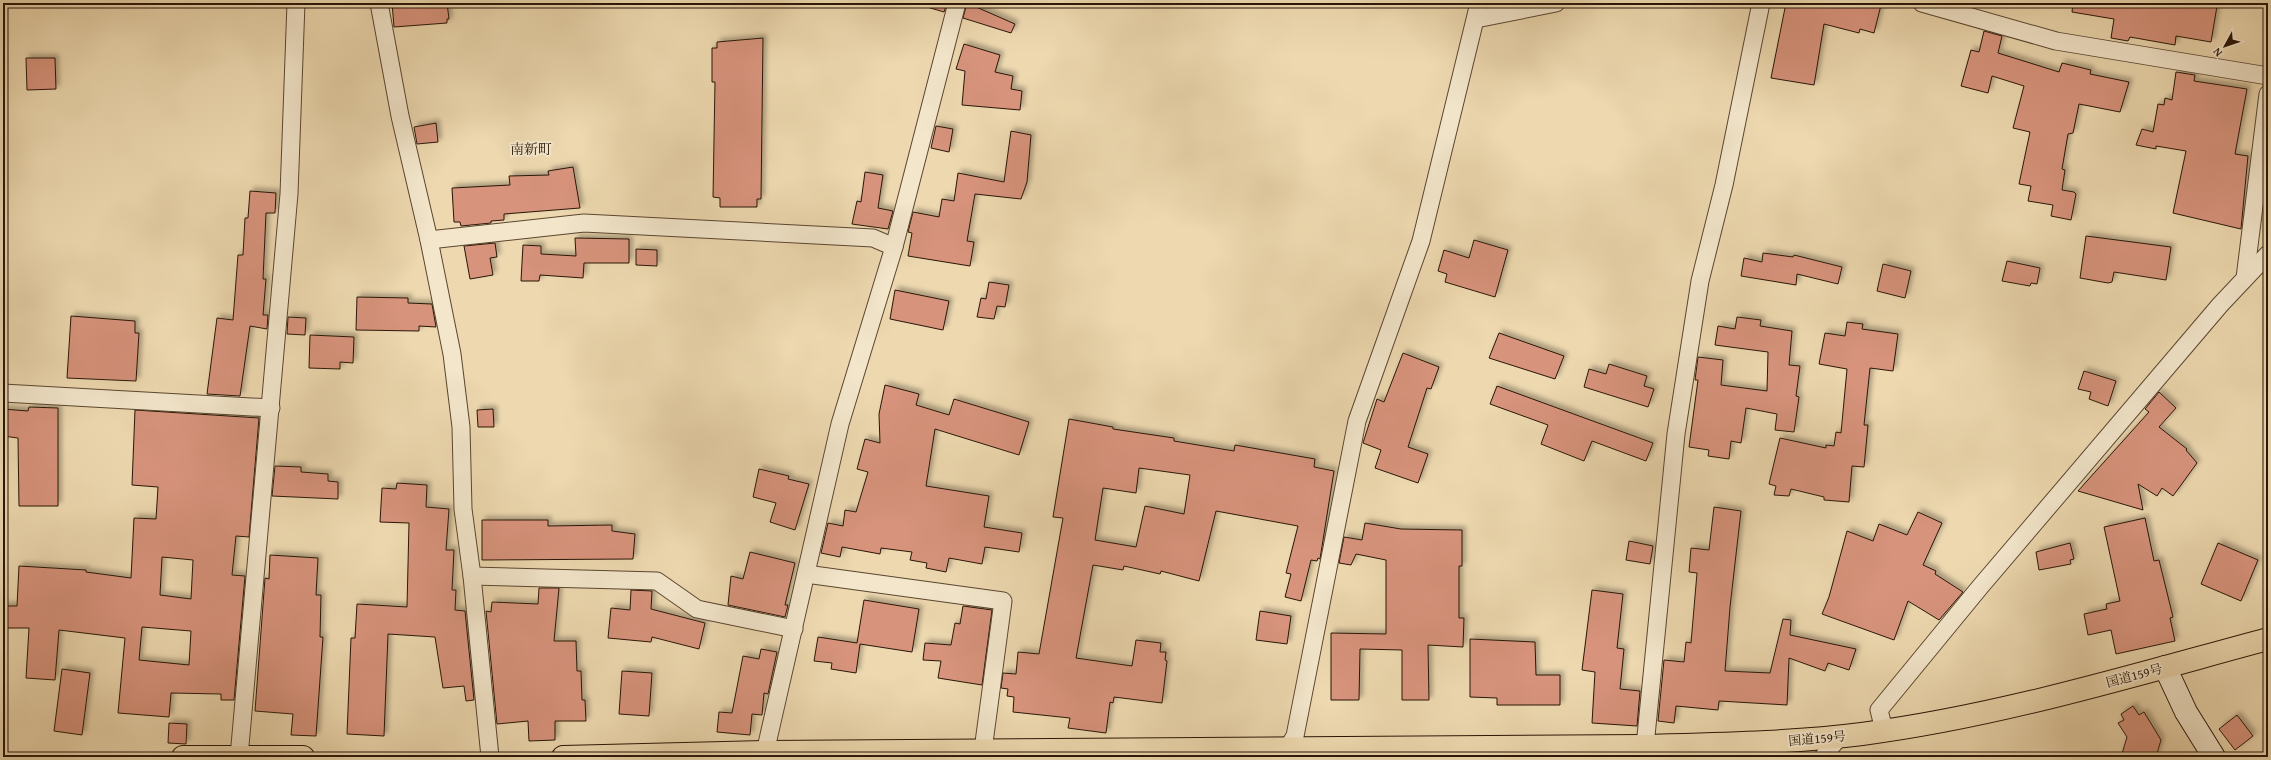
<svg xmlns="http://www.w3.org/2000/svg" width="2271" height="760" viewBox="0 0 2271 760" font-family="'Gentium Book Plus','Noto Serif JP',serif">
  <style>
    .building { fill: #d7937b; stroke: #291606; fill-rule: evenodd; filter: url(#shadow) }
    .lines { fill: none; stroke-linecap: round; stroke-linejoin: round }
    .street-casing { stroke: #5a4630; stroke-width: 19 }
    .secondary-casing { stroke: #291606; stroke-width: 24 }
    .highway-casing { stroke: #291606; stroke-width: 24 }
    .street { stroke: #f3e6cb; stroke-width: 17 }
    .secondary { stroke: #f3e6cb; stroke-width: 22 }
    .highway { stroke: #edd8af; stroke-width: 22 }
    .labels { text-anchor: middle; stroke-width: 4; stroke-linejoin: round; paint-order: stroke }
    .street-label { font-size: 13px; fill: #291606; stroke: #f3e6cb }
    .neighbourhood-label { font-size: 14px; fill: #291606; stroke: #f3e6cb }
  </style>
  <defs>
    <filter id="shadow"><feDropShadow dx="3.5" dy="-3.5" stdDeviation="2" flood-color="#0004"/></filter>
  </defs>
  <rect width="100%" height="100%" fill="#edd8af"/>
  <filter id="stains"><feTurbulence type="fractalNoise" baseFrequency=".005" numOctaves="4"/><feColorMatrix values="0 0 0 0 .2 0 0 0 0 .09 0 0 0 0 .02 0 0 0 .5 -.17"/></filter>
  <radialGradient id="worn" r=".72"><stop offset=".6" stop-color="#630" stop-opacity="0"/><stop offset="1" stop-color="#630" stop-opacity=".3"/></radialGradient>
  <g class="building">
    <polygon points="392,3 447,3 449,19 447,19 447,23 394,27"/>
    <polygon points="927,3 947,3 944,12 927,7"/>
    <polygon points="967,3 1015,24 1011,33 963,18"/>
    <polygon points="1786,3 1872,3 1881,5 1874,33 1860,29 1859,33 1824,24 1814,85 1771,78"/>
    <polygon points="2073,3 2197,3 2217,6 2211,42 2176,36 2175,45 2130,37 2128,41 2111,38 2114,19 2072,12"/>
    <polygon points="1984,31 2002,36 1998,53 2059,72 2062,63 2091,70 2090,74 2129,82 2120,112 2079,104 2073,133 2068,134 2062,169 2065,170 2062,190 2074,192 2076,194 2071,220 2051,216 2053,205 2028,201 2031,186 2019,184 2030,132 2013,128 2024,86 1992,76 1988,93 1961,86 1971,50 1979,52"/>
    <polygon points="763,38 761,199 757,199 757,207 720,207 720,198 713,197 715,82 712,82 712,48 717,48 717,42"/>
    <polygon points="964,44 1000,55 995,72 1013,76 1011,89 1022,91 1020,110 962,105 965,71 956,69"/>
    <polygon points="26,58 55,58 56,89 27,90"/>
    <polygon points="2176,72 2195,75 2194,81 2247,89 2235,154 2248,156 2241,229 2173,213 2186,151 2156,146 2156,149 2136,145 2142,129 2153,132 2158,104 2164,105 2165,98 2172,100"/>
    <polygon points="436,123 438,142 417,144 414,127"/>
    <polygon points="936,126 953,129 949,152 931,148"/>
    <polygon points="1011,131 1031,135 1027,182 1021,199 975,194 967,241 974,242 970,266 908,256 912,233 908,232 913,212 939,217 942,199 954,201 958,173 1004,182"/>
    <polygon points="573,167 580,208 504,214 504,220 491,221 491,223 461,226 460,222 454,222 452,188 510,185 509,176 549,175 548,171"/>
    <polygon points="865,172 883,175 878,208 893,211 888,229 852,224 857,201 861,202"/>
    <polygon points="250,191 276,193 275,213 266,213 263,279 266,279 263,315 268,315 267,329 250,326 240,396 207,394 217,318 233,320 238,255 243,255 245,218 248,218"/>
    <polygon points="2086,236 2171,247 2166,280 2114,272 2112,282 2108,283 2080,278"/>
    <polygon points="575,238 629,239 629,263 584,263 583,278 540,275 539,281 521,281 523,245 541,246 541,254 576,256"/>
    <polygon points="1474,240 1508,250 1495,297 1445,282 1447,274 1438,271 1444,250 1469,258"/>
    <polygon points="495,243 497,257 490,258 493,275 470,279 464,246"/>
    <polygon points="636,249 657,250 657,266 636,265"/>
    <polygon points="1763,253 1793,257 1794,255 1842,267 1838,284 1797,274 1796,285 1741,276 1744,258 1762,262"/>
    <polygon points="2007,261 2040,268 2037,284 2031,283 2030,286 2002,281"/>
    <polygon points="1883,264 1911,271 1905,298 1877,291"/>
    <polygon points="989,282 1009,285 1005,307 997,306 994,319 977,317 981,298 986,299"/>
    <polygon points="895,290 949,301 943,330 890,319"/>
    <polygon points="357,297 408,298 408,303 432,304 436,327 419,326 419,331 356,330"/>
    <polygon points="71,316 135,321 135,333 139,333 136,381 67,378"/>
    <polygon points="288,317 306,318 305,335 287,334"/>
    <polygon points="1737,317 1761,320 1760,326 1792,331 1789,365 1800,366 1796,396 1799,397 1794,432 1775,430 1777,414 1746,408 1741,443 1731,441 1729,459 1708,456 1709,450 1689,447 1698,380 1695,380 1698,357 1723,360 1721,385 1767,391 1768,352 1715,345 1718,326 1735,329"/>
    <polygon points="1847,322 1863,324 1862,329 1898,334 1893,371 1870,368 1864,425 1868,425 1864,467 1852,466 1849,502 1824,500 1824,497 1791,489 1789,496 1774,495 1776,486 1769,484 1780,438 1826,448 1826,445 1834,446 1836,432 1841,433 1847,369 1819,364 1825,333 1845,336"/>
    <polygon points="1499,333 1564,356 1555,379 1489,358"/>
    <polygon points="310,335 354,337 353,363 340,362 340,369 309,368"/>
    <polygon points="1403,353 1439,367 1431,389 1427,388 1408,447 1428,454 1418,483 1375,468 1381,450 1363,443 1377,399 1384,402"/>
    <polygon points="1609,364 1647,376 1644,386 1654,389 1648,407 1584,387 1589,369 1606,374"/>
    <polygon points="2084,371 2116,381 2108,406 2089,399 2091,392 2078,389"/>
    <polygon points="885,385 919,394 916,405 949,415 954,399 1029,422 1019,455 935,429 926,486 989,496 984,527 1022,533 1019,552 985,547 982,564 949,558 946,572 926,568 927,563 910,560 912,552 881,548 880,554 842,547 840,557 821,553 828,523 843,526 845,510 856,512 868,472 857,469 865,439 880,443 879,414"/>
    <polygon points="1497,386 1653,443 1646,461 1592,441 1584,461 1541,444 1548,425 1490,404"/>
    <polygon points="2159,392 2176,408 2159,427 2187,449 2186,450 2197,463 2173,496 2162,488 2157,496 2138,484 2143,510 2078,491 2149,412 2145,409"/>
    <polygon points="29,407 58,408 58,506 19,506 18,438 3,436 3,409 28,411"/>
    <polygon points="493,409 494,427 478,427 477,410"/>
    <path d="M 135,410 L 259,418 L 249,537 L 236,536 L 232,575 L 245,576 L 234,700 L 221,700 L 221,694 L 171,693 L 169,717 L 118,713 L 125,638 L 59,630 L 55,680 L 26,678 L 29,628 L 3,628 L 3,606 L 17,606 L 19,566 L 86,570 L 86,572 L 131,578 L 134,518 L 156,519 L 158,487 L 132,485 ZM 162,557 L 193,560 L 191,599 L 160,595 ZM 142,627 L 191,631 L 189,665 L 139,660 Z"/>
    <path d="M 1069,419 L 1113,427 L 1113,429 L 1174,438 L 1174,441 L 1234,451 L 1235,445 L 1315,459 L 1314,467 L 1334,471 L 1320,559 L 1318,558 L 1317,561 L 1311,560 L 1301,601 L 1285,597 L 1291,574 L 1286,573 L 1298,526 L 1216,511 L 1199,581 L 1161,571 L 1160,574 L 1124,566 L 1123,570 L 1093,565 L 1076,658 L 1132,666 L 1136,640 L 1161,643 L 1160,652 L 1166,652 L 1165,660 L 1167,661 L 1162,703 L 1114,697 L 1113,703 L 1110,702 L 1106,733 L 1068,728 L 1070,718 L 1013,712 L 1014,697 L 1007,696 L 1008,689 L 1001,688 L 1003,673 L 1016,674 L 1018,652 L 1039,654 L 1063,518 L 1053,517 ZM 1139,468 L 1190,475 L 1184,514 L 1145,506 L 1136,547 L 1095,540 L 1103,488 L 1136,493 Z"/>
    <polygon points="275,466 301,467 301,472 328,474 328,481 338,482 338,499 272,496"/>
    <polygon points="759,469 789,476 788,479 809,484 795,530 770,522 776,503 753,497"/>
    <polygon points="397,483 427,485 426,507 449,509 446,550 454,550 452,590 456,590 455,610 465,611 474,700 466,701 464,686 443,688 435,637 388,634 384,736 347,734 351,638 355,638 357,604 407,607 409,523 380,522 382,488 396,489"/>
    <polygon points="1714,507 1741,511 1730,607 1725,671 1770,673 1783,619 1791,620 1790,635 1856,649 1849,670 1828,663 1825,671 1789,658 1787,705 1719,701 1718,710 1676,706 1674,723 1658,721 1664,660 1684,662 1686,642 1691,643 1697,573 1689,572 1691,548 1709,550"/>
    <polygon points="1918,512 1942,523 1923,565 1936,571 1935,574 1963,592 1939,620 1908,601 1894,640 1822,614 1829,597 1847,531 1873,541 1879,524 1907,535"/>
    <polygon points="2145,518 2154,561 2159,560 2173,617 2170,618 2175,641 2116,654 2111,630 2088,635 2084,614 2107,609 2106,604 2120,601 2104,527"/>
    <polygon points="482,520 548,520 548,526 612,525 612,531 635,534 633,559 482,560"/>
    <polygon points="1365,523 1401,529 1462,530 1462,566 1459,566 1459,618 1464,618 1463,647 1428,645 1429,700 1402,700 1402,650 1360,649 1359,700 1331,700 1331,633 1386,634 1386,560 1356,554 1351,565 1339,563 1344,537 1362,540"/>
    <polygon points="1629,541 1653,546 1650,564 1626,560"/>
    <polygon points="2070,543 2074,559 2070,560 2071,564 2039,570 2036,552"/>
    <polygon points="2218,543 2258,560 2241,601 2201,584"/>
    <polygon points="750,552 795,563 785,605 788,605 785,617 728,605 731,576 743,579"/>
    <polygon points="270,555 318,558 316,595 321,595 320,637 323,637 316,736 291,735 293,714 255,711 265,578 269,579"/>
    <polygon points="539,588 559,588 554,641 576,641 577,671 581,671 582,700 585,700 586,721 555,721 555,740 529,741 528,721 497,724 486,611 491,612 492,602 538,604"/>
    <polygon points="631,590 652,591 651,609 705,623 699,649 652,637 651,642 608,638 611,608 630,610"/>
    <polygon points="1592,590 1623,594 1617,648 1624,649 1620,689 1640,691 1637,726 1592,723 1595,672 1582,670"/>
    <polygon points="864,600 919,609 912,652 860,644 856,673 831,669 832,663 814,661 818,637 857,643"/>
    <polygon points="963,606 992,610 982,685 938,678 941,661 923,660 925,643 951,645 955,623 960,624"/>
    <polygon points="1260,611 1291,616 1287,644 1256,640"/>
    <polygon points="1470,639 1535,642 1536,675 1560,675 1560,705 1497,705 1497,698 1470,697"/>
    <polygon points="761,649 777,652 768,694 764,693 762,715 752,714 750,735 717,732 719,712 732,713 743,656 759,659"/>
    <polygon points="62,669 90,673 82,735 54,731"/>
    <polygon points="622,671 652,673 649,716 619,714"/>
    <polygon points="2133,706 2139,715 2144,712 2161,740 2156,757 2121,757 2127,737 2118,723 2124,720 2121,714"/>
    <polygon points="2237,715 2253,736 2235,750 2219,729"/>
    <polygon points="169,723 187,724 186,744 168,743"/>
  </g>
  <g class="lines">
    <g class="street-casing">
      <g id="street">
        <polyline points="379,3 400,116 429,240 452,354 461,427 463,509 472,576 490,757"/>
        <polyline points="1922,3 2056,41 2268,76"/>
        <polyline points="1476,19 1556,3"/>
        <polyline points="429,240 584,223 873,238 894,247"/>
        <polyline points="2245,278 2268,94"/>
        <polyline points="3,393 271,408"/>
        <polyline points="806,574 1003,601 983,750"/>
        <polyline points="472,576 657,581 697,609 794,629"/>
        <polyline points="1884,730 1879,710 1980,587 2220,305 2268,254"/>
        <polyline points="1645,746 1676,434 1700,281 1724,185 1761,3"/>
        <polyline points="239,757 289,194 296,3"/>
        <polyline points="764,757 840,424 894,247 957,3"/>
        <polyline points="1286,757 1288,747 1295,736 1357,421 1421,241 1479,3"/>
        <polyline points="1823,757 1840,736"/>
      </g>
    </g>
    <g class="secondary-casing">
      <polyline id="secondary" points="2165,667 2186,712 2214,757"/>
    </g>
    <g class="highway-casing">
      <g id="highway">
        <polyline points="183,757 303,757"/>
        <path d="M 563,757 L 765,752 L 1645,746 C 1717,744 1790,743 1862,734 C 2000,716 2134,675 2268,639"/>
      </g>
    </g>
    <use href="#street" class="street"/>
    <use href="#secondary" class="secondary"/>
    <use href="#highway" class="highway"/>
  </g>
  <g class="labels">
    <g class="street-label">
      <text transform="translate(2134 675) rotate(-15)" y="5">国道159号</text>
      <text transform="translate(1817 738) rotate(-5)" y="5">国道159号</text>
    </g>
    <g class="neighbourhood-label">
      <text x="531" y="154">南新町</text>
    </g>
  </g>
  <rect width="2271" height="760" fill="none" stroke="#edd8af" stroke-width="16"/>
  <rect x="4" y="4" width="2263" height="752" fill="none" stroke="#291606" stroke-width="2"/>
  <rect x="8" y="8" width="2255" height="744" fill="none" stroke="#291606"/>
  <g transform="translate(2225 46) rotate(230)" stroke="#f3e6cb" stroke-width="3" paint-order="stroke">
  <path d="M0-3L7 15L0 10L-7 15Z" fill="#291606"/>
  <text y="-6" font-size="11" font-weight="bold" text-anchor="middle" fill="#291606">N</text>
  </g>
  <rect width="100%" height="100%" filter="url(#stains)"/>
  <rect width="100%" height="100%" fill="url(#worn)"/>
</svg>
